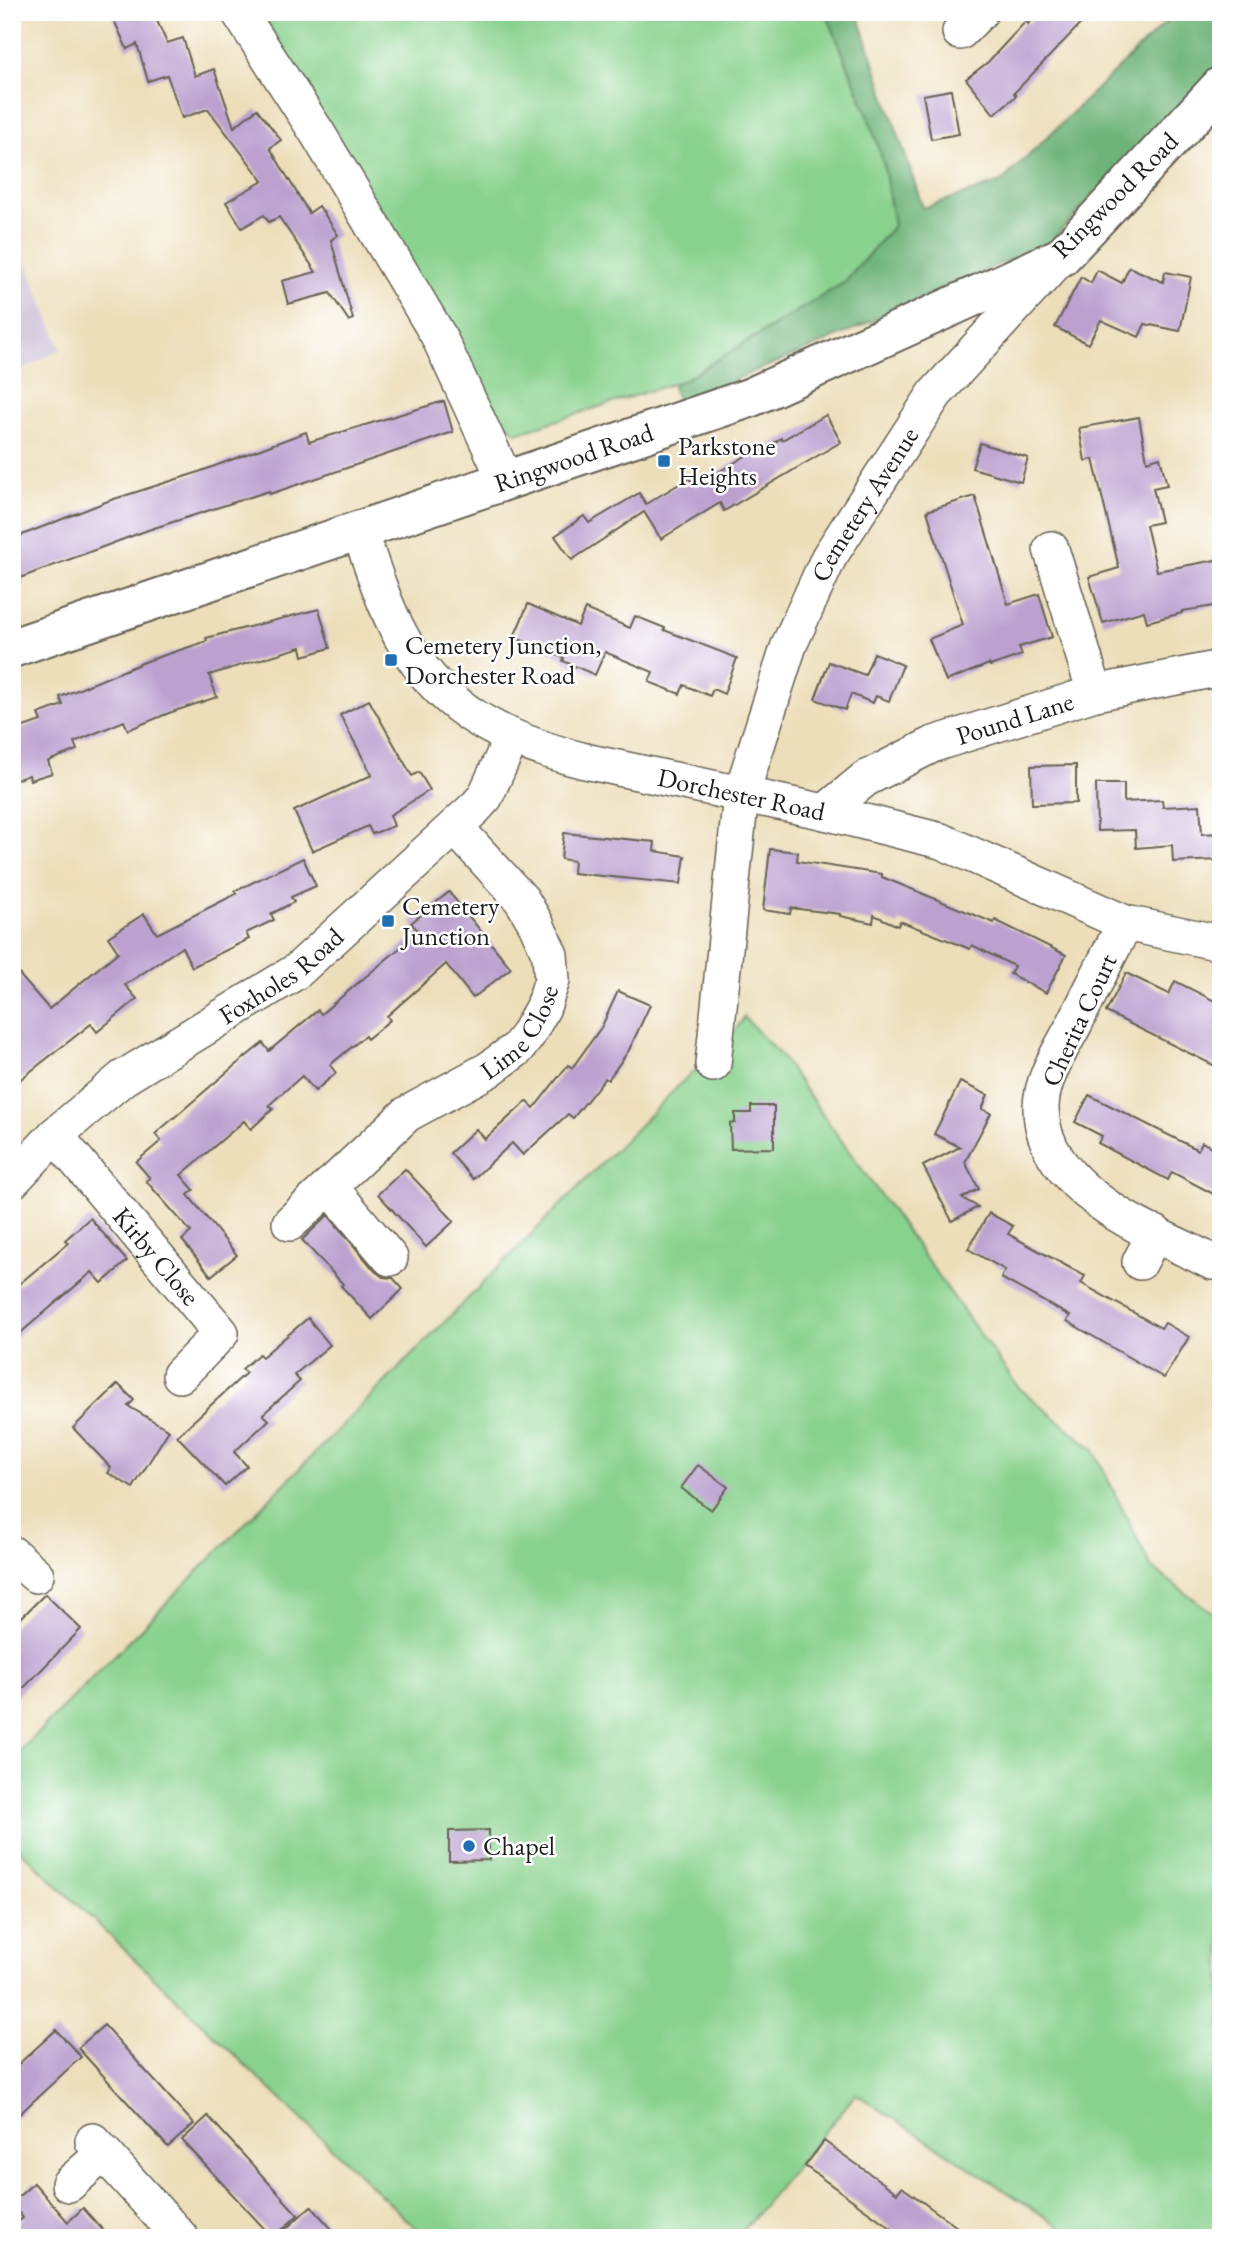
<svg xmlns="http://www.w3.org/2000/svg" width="1233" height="2250" viewBox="0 0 1233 2250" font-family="'EB Garamond',serif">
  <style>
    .industrial { fill: #cabfd6 }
    .green { fill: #89d28e; stroke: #527755; stroke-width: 2 }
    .forest { fill: #6eb479; stroke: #45684a; stroke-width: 2 }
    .building { fill: #bca1d0 }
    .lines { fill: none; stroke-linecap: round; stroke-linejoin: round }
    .minor-casing { stroke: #656053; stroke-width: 38 }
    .major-casing { stroke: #656053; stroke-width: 42 }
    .minor { stroke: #fff; stroke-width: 35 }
    .major { stroke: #fff; stroke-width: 38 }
    .poi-dot { fill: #1f6fb2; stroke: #fff; stroke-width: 2.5 }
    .labels { text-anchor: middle; stroke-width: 5; stroke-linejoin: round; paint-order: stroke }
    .street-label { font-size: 26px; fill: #1c1c1c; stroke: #fff }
    .poi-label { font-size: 26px; fill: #1c1c1c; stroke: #fff; text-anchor: start }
  </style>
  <rect width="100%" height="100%" fill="#fff"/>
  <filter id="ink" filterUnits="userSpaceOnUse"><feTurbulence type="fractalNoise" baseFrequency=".0143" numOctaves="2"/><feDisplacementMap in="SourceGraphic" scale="14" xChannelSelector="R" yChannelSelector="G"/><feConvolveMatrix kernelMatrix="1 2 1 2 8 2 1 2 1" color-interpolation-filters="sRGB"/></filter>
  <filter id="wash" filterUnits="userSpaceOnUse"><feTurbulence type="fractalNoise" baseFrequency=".00686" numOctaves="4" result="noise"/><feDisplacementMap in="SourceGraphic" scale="28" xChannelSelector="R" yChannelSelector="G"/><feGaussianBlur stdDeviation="1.57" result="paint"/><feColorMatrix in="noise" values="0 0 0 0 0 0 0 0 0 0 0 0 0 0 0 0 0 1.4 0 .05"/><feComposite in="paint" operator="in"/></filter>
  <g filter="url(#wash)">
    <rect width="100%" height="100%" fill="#eddeba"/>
    <polygon class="industrial" points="12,226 61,349 12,375"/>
    <g class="green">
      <polygon points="261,12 826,12 866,110 883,161 894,225 845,282 684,380 517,433 498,418 460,358"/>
      <polygon points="744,1017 780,1055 1018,1387 1093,1449 1151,1567 1221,1619 1221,2238 1078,2238 856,2094 737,2238 426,2238 12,1842 12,1759 692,1072 713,1064"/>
    </g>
    <polygon class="forest" points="826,12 857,12 923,208 1001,182 1176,12 1221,12 1221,62 1050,242 816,346 678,403 672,384 684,380 845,282 894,225 883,161 866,110"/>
    <g id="blocks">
      <g class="building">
        <polygon points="126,12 153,12 167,43 183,38 195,76 214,69 234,127 257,109 281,140 270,148 309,213 319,206 338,235 331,240 353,319 349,321 330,293 288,304 282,281 316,272 279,217 269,222 264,215 242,228 226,202 263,181 208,109 182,118 167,75 148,81 137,44 127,49 113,18"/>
        <polygon points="1039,12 1092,12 1014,93 1016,96 994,114 966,79 988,62 1026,21 1028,24"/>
        <polygon points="951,90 959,134 931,139 923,95"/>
        <polygon points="1129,267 1163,282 1165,272 1191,277 1180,331 1145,324 1139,337 1101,320 1088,344 1055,327 1081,277 1091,283 1097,270 1122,283"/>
        <polygon points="444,401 453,432 270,494 269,491 148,530 20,578 12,560 12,539 108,501 196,473 306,432 309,442"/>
        <polygon points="826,415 841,442 724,511 720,503 661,539 644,512 572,560 555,536 584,516 589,523 639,493 646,504 689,478 695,486 754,451 757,455 781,438 782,440"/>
        <polygon points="1139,417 1147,461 1160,457 1167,485 1153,488 1161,522 1146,525 1157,571 1221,559 1221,605 1182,611 1182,613 1147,622 1144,611 1103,623 1089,577 1119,568 1093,459 1085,461 1079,428"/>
        <polygon points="980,443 1028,458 1021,482 972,468"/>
        <polygon points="975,496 1008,604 1039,594 1052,637 1019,647 1022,655 990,666 989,664 946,681 929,639 963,625 927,511"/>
        <polygon points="528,604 578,626 585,609 630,628 635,616 665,628 664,630 737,658 724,694 713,689 710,696 684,685 680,694 649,682 653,672 605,652 595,675 563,661 564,658 514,637"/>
        <polygon points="319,609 330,648 303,656 301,647 209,675 217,697 169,713 128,730 124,721 74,742 77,750 48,761 52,773 30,780 29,775 12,781 12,731 41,721 38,714 63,705 60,697 147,661 207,641 206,638"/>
        <polygon points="874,653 903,665 889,701 876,696 873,703 851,694 845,710 815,699 829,662 865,675"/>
        <polygon points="369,700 412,776 419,772 430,790 390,815 394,826 372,834 368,826 312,851 294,811 372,775 340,715"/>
        <polygon points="1076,765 1076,803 1032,804 1031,766"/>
        <polygon points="1096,784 1124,784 1124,802 1162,800 1163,807 1200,805 1202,834 1221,833 1221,860 1173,862 1172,845 1136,848 1135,830 1097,831"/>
        <polygon points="564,833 655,842 654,851 685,856 681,884 573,873 574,861 561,859"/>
        <polygon points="770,849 798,852 797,861 882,874 882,877 994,923 995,920 1066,955 1046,993 1010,974 1014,966 972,945 970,949 900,921 898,926 874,915 873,923 840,916 840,914 791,908 790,914 763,910"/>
        <polygon points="303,858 316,886 291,897 294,902 271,914 274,920 246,933 249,939 192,967 182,947 125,985 137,999 97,1032 91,1024 12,1086 12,966 49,1009 118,952 108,937 144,914 157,934 236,894 235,891"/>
        <polygon points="449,892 511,968 473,998 446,964 387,1016 390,1020 367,1039 365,1036 330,1065 336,1073 315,1091 302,1076 269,1105 273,1109 251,1129 244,1121 181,1175 194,1190 188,1195 237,1255 211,1276 182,1240 191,1232 146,1181 150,1178 136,1162 161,1141 155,1134 233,1067 263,1043 269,1051 318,1010 321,1014 419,932 411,923"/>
        <polygon points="1126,973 1169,994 1175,981 1221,1004 1221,1069 1106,1012"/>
        <polygon points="618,991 650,1005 629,1050 608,1080 605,1078 573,1118 568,1114 523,1155 512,1143 473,1179 450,1153 476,1129 485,1139 527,1101 534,1108 568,1065 572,1068 602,1026"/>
        <polygon points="960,1082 988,1095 982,1109 991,1113 965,1162 979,1189 962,1198 978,1207 952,1221 923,1166 960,1147 934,1134"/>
        <polygon points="1089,1095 1198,1150 1202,1142 1221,1152 1221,1198 1172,1172 1168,1180 1098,1143 1102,1136 1075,1122"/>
        <polygon points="751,1106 774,1106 774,1148 731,1149 730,1123 735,1123 735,1113 751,1113"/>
        <polygon points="405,1169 454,1221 426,1247 378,1194"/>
        <polygon points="989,1213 1013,1226 1008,1234 1085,1276 1081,1283 1161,1328 1165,1323 1189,1337 1164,1378 1067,1321 1070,1316 1001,1278 1005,1270 968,1249"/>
        <polygon points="328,1215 375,1271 383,1277 393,1278 403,1289 372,1319 341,1286 343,1284 302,1240"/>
        <polygon points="90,1218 127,1261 102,1283 92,1272 12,1340 12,1290 68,1243 65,1240"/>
        <polygon points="308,1318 330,1345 294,1375 300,1381 263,1414 269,1420 234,1452 247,1466 225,1486 177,1436 246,1373 242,1369 259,1354 262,1357"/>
        <polygon points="118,1384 134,1400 128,1406 169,1430 133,1488 108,1473 111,1468 73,1428"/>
        <polygon points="698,1465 728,1487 711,1510 681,1488"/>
        <polygon points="45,1594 81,1629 12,1700 12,1627"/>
        <polygon points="489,1830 489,1860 449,1861 449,1831"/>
        <polygon points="104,2025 194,2124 168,2147 78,2048"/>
        <polygon points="56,2030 81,2057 12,2121 12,2070"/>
        <polygon points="208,2116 298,2215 273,2238 182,2140"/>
        <polygon points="824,2141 897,2193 902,2187 972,2238 905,2238 805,2166"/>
        <polygon points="34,2183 68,2222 83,2208 110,2238 12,2238 12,2227 23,2218 12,2202"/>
        <polygon points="311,2206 340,2238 276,2238"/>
      </g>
    </g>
  </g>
  <g filter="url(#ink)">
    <use href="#blocks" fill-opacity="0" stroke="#656053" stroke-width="2"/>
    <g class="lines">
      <g class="minor-casing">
        <g id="minor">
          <polyline points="239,12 318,134 438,335 506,481"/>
          <polyline points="960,32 980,12"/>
          <path id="s1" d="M 359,530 C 373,568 385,610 406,645 C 446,714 510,742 585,761 L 825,812 L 941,841 L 1125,923 L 1221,943"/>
          <polyline points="1051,549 1095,693"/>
          <path id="s2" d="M 825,812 L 865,779 L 934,744 L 1095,693 L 1221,668"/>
          <path d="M 1125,923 C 1108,957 1091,990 1075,1023 C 1062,1048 1042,1077 1041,1106 C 1040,1147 1069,1180 1100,1202 C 1133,1227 1175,1243 1212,1262"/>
          <path id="s3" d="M 713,1064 L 741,795 L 789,645 L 829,557 L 935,394 L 1058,260"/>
          <path id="s4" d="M 55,1135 L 221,1333 L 180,1375"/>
          <path id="s5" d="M 12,1181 L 55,1135 L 123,1078 L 297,971 L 475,808 L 485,797 L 512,737"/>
          <polyline points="329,1186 390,1258"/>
          <path id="s6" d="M 290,1223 L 407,1114 L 488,1070 L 517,1049 L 527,1036 L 543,1007 L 552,980 L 551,968 L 550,955 L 536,924 L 522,900 L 456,828"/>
          <polyline points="1140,1262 1155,1233"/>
          <polyline points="12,1554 36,1575"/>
          <polyline points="93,2141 181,2238"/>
          <polyline points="69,2184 104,2153"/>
        </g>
      </g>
      <g class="major-casing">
        <g id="major">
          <path id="s7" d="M 12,648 L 749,398 L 1061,257 L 1221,86"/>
        </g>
      </g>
      <use href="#minor" class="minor"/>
      <use href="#major" class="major"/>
    </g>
  </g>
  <g class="poi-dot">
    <rect x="657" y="454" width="14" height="14" rx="3.5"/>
    <rect x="384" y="653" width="14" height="14" rx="3.5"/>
    <rect x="381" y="914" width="14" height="14" rx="3.5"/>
    <circle cx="469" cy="1846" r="7"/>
  </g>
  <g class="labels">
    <g class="street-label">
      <text transform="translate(1115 195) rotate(-45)" y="9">Ringwood Road</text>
      <text dy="9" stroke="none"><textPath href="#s7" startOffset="593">Ringwood Road</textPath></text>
      <text dy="9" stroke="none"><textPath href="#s3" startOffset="588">Cemetery Avenue</textPath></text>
      <text dy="9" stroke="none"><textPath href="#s2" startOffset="214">Pound Lane</textPath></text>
      <text dy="9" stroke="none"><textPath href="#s1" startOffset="504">Dorchester Road</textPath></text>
      <text dy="9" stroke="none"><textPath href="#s5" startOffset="340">Foxholes Road</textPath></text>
      <text transform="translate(1079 1020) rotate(-65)" y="9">Cherita Court</text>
      <text dy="9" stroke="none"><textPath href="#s6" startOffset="303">Lime Close</textPath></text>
      <text dy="9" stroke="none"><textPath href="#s4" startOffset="158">Kirby Close</textPath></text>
    </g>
    <g class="poi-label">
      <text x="678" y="455">Parkstone<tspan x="678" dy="30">Heights</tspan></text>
      <text x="405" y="654">Cemetery Junction,<tspan x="405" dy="30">Dorchester Road</tspan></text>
      <text x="402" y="915">Cemetery<tspan x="402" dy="30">Junction</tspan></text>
      <text x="483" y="1855">Chapel</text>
    </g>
  </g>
  <rect width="1233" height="2250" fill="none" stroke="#fff" stroke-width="42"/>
</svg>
